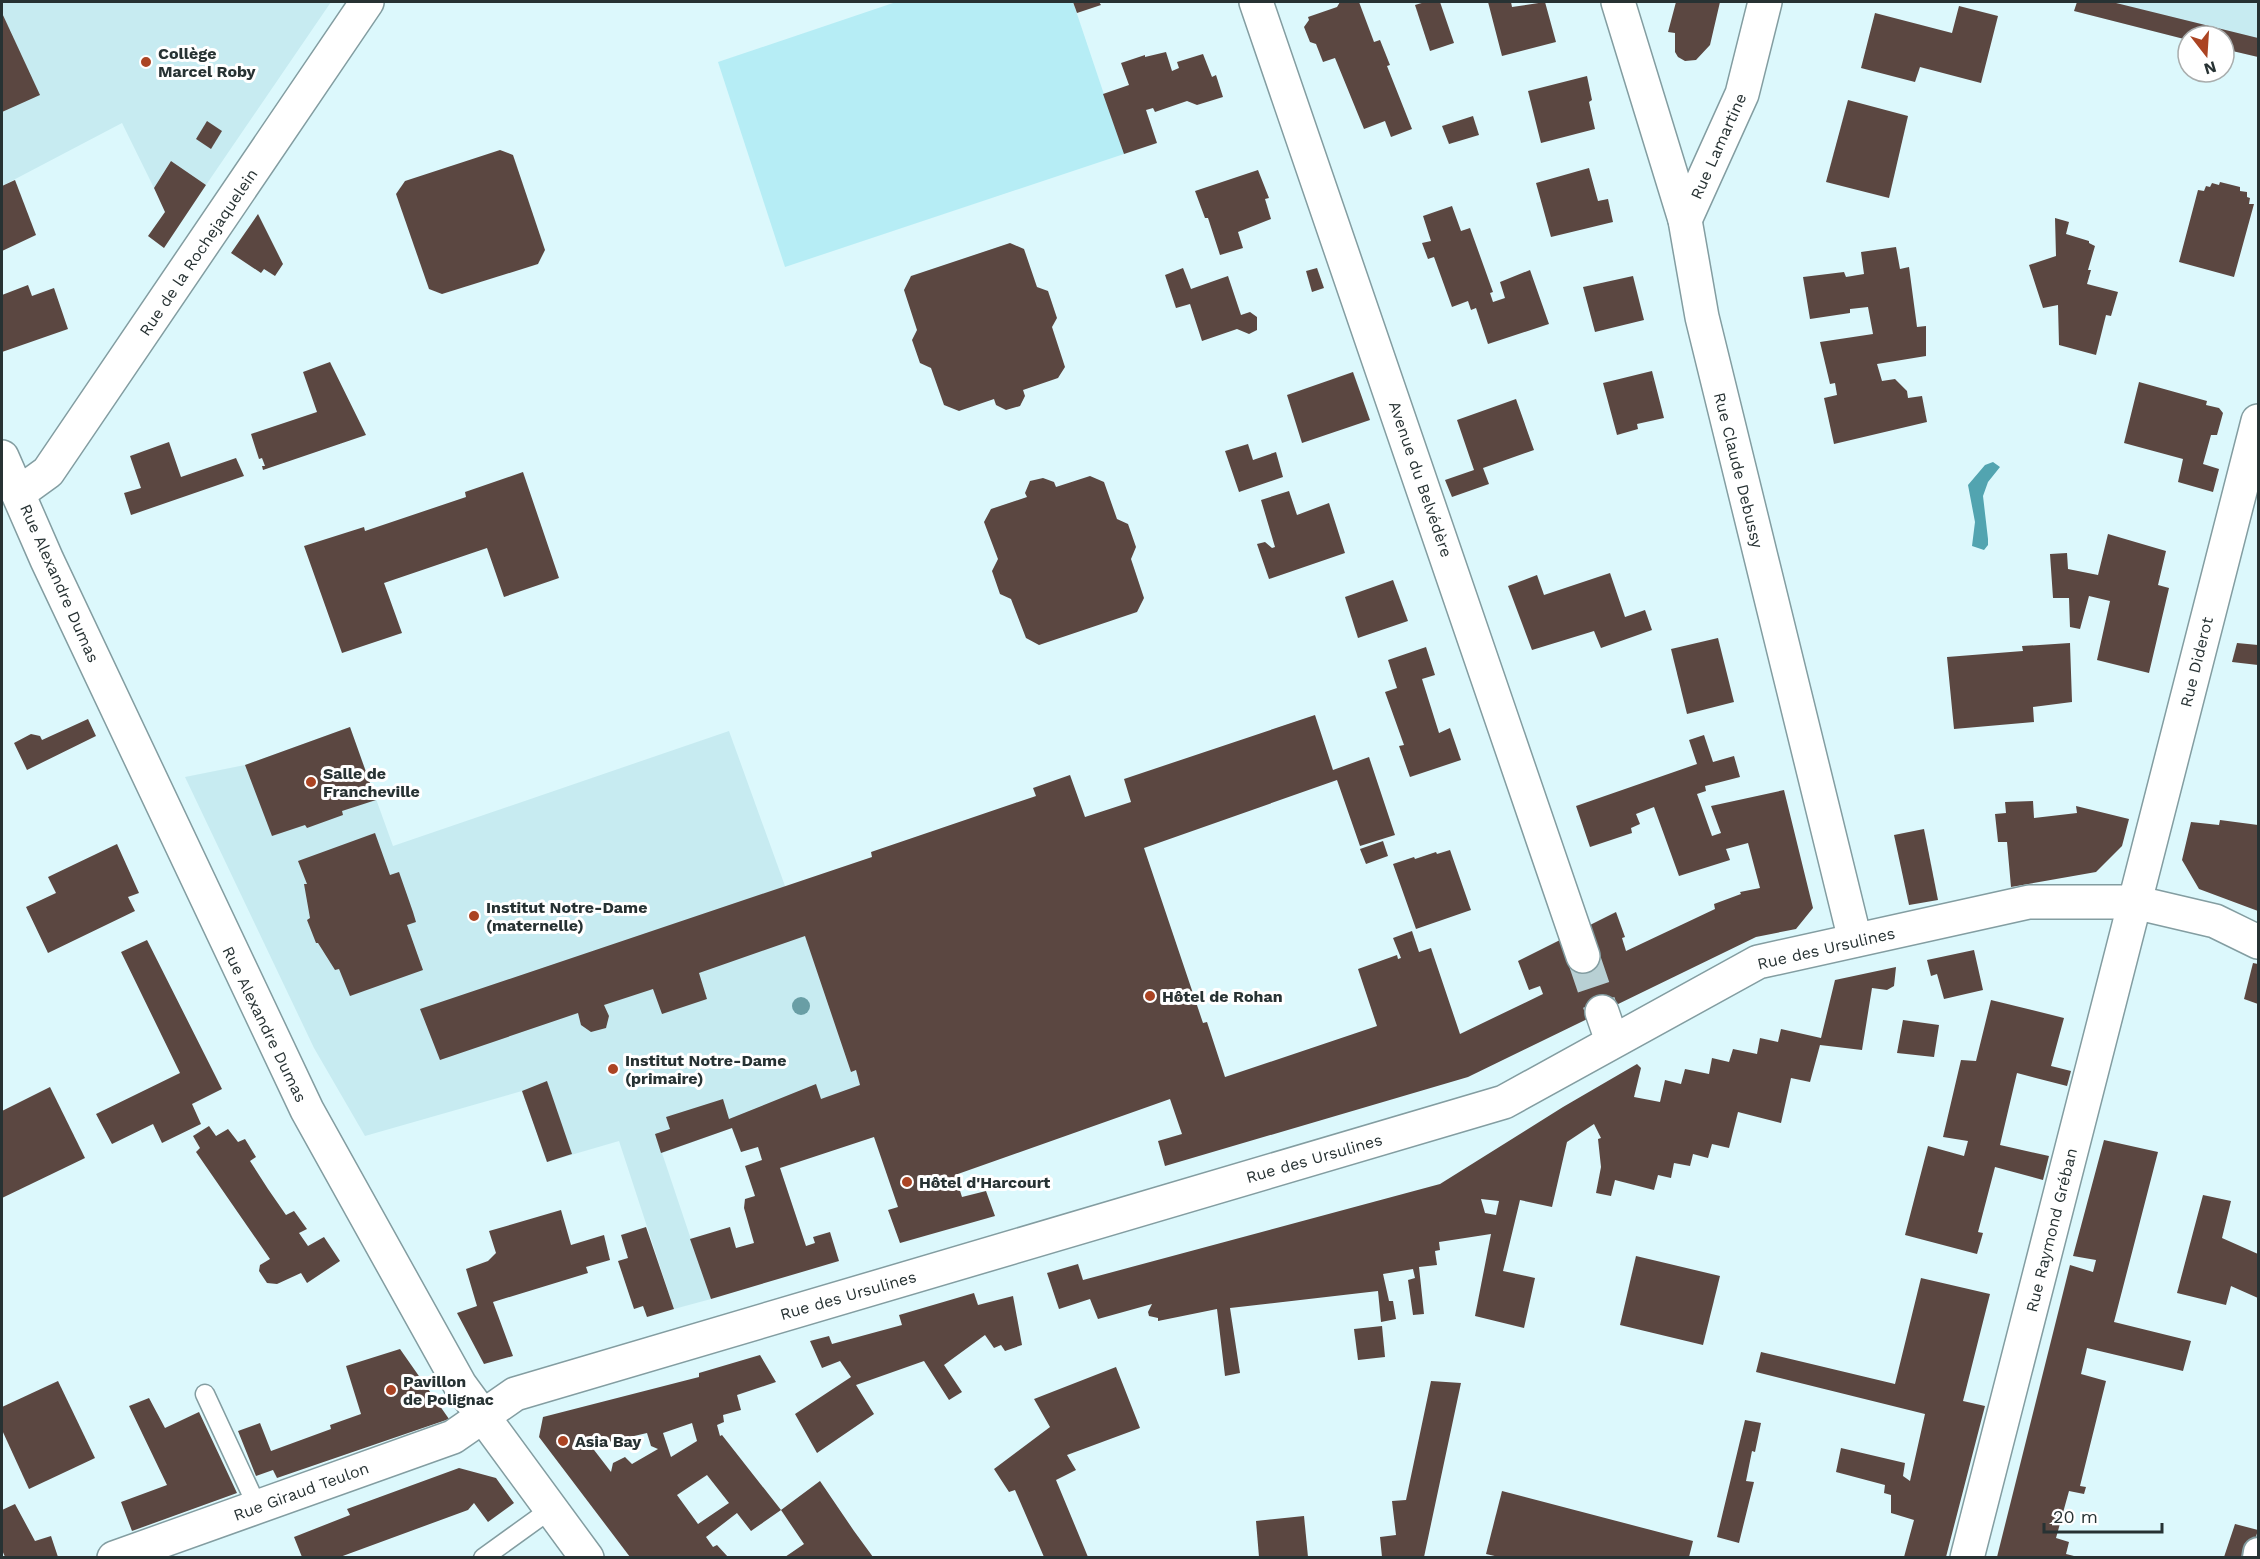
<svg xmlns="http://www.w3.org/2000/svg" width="2260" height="1559" viewBox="0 0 2260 1559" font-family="'Work Sans',sans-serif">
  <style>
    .built { fill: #c7ebf1 }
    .green { fill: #b6edf5 }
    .water { fill: #52a4b0 }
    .building { fill: #5b4741; fill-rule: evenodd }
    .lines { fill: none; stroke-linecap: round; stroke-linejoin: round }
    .minor-tunnel { stroke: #b8d0d4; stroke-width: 33; stroke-dasharray: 33 16; stroke-linecap: butt }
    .service-casing { stroke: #839da1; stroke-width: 21 }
    .pedestrian-casing { stroke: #839da1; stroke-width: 32 }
    .minor-casing { stroke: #839da1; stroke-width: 36 }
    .service { stroke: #fff; stroke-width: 18 }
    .pedestrian { stroke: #fff; stroke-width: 28 }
    .minor { stroke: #fff; stroke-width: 33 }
    .tree { fill: #699ea5 }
    .poi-dot { fill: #ab4423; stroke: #fff; stroke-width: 2 }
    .labels { text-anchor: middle; stroke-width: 6; stroke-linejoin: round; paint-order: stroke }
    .poi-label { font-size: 16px; font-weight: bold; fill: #273233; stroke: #fff; text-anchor: start }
    .street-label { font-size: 16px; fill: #273233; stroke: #fff }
  </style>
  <rect width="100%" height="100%" fill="#dcf8fc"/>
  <g class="built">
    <polygon points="2,2 331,2 206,185 171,161 154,188 122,123 2,186"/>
    <polygon points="2077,2 2258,2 2258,57 2224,49 2224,36 2188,36 2188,40 2074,11"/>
    <polygon points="350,727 393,846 729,731 785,886 909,1098 741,1152 732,1128 662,1153 711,1299 674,1309 619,1141 547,1162 522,1091 365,1136 314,1048 185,777 245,765"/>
  </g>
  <polygon class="green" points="896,2 1073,2 1124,154 785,267 718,62"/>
  <polygon class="water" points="1993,462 2000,467 1988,482 1983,496 1988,539 1988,545 1984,550 1972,546 1975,522 1968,485 1985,465"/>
  <g class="building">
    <polygon points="1073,2 1099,2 1101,5 1077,13"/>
    <polygon points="1340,2 1359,2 1374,42 1380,40 1390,65 1387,66 1412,129 1391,137 1385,121 1364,129 1335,58 1323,62 1316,44 1310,42 1304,27 1309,20 1308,17 1337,7"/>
    <polygon points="1425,2 1440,2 1454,43 1430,51 1415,5"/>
    <polygon points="1488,2 1511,2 1512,7 1545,2 1556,42 1502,56"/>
    <polygon points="1676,2 1720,2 1710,45 1696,60 1685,61 1678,57 1675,52 1675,33 1668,32"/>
    <polygon points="2077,2 2112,2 2258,38 2258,57 2224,49 2224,36 2188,36 2188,40 2074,11"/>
    <polygon points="1959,6 1998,16 1981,83 1920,67 1915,82 1861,68 1875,13 1952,33"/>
    <polygon points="2,13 40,95 2,112"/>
    <polygon points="1166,52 1172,71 1179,68 1177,62 1203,54 1212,77 1216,75 1223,97 1197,105 1187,101 1155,112 1153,108 1146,110 1157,143 1124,154 1103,94 1129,85 1121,63 1145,55 1145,57"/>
    <polygon points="1587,76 1592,100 1589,102 1595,129 1541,143 1528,91"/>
    <polygon points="1848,100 1908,116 1889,198 1826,182"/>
    <polygon points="1473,116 1479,135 1449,144 1442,126"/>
    <polygon points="207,121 222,131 211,149 196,139"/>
    <polygon points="500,150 513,155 545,250 538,264 442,294 429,289 396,194 405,181"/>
    <polygon points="171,161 206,185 164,248 148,236 165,212 154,188"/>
    <polygon points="1589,168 1598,201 1608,199 1613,222 1551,237 1536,183"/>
    <polygon points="1258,170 1269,198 1265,199 1271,219 1238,232 1243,248 1220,255 1208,218 1205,218 1195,191"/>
    <polygon points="15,180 36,235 2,251 2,186"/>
    <polygon points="2220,182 2240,187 2240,191 2247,192 2247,197 2250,198 2249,204 2254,204 2234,277 2179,262 2198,190 2204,191 2206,186 2210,187 2212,183 2219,185"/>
    <polygon points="1452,206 1461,231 1470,228 1493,292 1490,293 1493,302 1505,298 1500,282 1530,270 1549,324 1488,344 1476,308 1471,310 1468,301 1452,307 1434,257 1428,259 1422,243 1431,241 1423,216"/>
    <polygon points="258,214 283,264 275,276 264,269 261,273 231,253"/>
    <polygon points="2055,218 2069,222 2066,234 2089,241 2089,243 2095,246 2088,270 2091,270 2087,284 2118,292 2111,316 2106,315 2096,355 2059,345 2058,305 2043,308 2029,265 2056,256"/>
    <polygon points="1010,243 1024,249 1037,287 1048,291 1057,318 1052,327 1065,367 1058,378 1023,390 1025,396 1020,406 1006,410 996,405 994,399 959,411 944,405 931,368 920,363 912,340 917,330 904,290 911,276"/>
    <polygon points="1896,247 1900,269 1909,267 1917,327 1926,326 1926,356 1877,364 1882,381 1895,379 1907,391 1908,398 1922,396 1927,422 1834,444 1824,398 1837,395 1835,383 1830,384 1820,342 1873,334 1868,307 1850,309 1850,313 1810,319 1803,277 1844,272 1846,277 1864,274 1861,252"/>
    <polygon points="1183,268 1191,289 1228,276 1241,315 1250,312 1257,317 1257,330 1249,334 1237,329 1202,341 1190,304 1176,308 1165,275"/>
    <polygon points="1317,268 1324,288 1312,292 1306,271"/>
    <polygon points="1633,276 1644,320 1595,332 1583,287"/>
    <polygon points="28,285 32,296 54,288 68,329 2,352 2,295"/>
    <polygon points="330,362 366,435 263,470 262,466 265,466 262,458 259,459 251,434 317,412 303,372"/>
    <polygon points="1652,371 1664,418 1637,424 1638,429 1617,435 1603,383"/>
    <polygon points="1353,372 1370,420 1302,443 1287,395"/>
    <polygon points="2139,382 2207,401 2206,405 2219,408 2223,413 2217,435 2211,435 2203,464 2219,469 2213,492 2178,482 2183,459 2124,443"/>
    <polygon points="1516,399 1534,450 1483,468 1489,484 1452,497 1445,480 1474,470 1457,420"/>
    <polygon points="169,442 181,477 236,458 244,476 131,515 124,493 141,488 130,456"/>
    <polygon points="1248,444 1253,460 1276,452 1283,477 1239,492 1225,451"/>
    <polygon points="523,472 559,578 504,597 487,548 384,583 402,633 342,653 304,546 364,527 365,531 466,497 465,492"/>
    <polygon points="1090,476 1104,482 1117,519 1128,524 1136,547 1131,559 1144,598 1137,612 1039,645 1026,638 1011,599 1000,594 992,571 998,559 984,522 991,509 1027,497 1025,493 1030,481 1043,478 1054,482 1056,487"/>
    <polygon points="1289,491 1297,515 1329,503 1345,553 1269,579 1257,544 1265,542 1272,548 1275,547 1261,500"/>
    <polygon points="2108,534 2166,551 2158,585 2169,588 2149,673 2097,660 2110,601 2089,596 2080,629 2070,627 2069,598 2053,598 2050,554 2067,553 2068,569 2098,575"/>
    <polygon points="1610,573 1625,617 1645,610 1652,630 1601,648 1594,631 1532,650 1508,586 1537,575 1544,595"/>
    <polygon points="1393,580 1408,621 1358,638 1345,597"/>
    <polygon points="1718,638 1734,702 1687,714 1671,649"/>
    <polygon points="2070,643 2072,702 2033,707 2034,722 1954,729 1947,657 2023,651 2022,646"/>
    <polygon points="2237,643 2258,645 2258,665 2232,662"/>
    <polygon points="1426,647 1435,675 1422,679 1439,733 1450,728 1461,760 1410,777 1399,746 1404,745 1385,692 1397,688 1388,660"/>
    <polygon points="1315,715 1333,770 1369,757 1395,835 1360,846 1337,780 1144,848 1203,1023 1207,1022 1225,1077 1377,1026 1358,969 1397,955 1398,959 1401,958 1393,938 1412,931 1419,952 1431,948 1460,1034 1543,994 1540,986 1529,990 1518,961 1616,912 1625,937 1622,938 1626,951 1715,909 1714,904 1741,894 1740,892 1760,888 1748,843 1726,849 1730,860 1679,876 1654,807 1636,814 1640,824 1631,828 1632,833 1590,847 1576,806 1697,764 1689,740 1704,735 1713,762 1734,756 1740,777 1705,786 1706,791 1697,794 1712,836 1721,833 1711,806 1784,790 1813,908 1796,929 1756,937 1468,1077 1165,1166 1158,1141 1182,1134 1170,1099 955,1175 962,1197 986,1191 995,1216 900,1243 888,1210 898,1207 874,1137 780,1168 806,1246 815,1243 813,1237 830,1232 839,1261 711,1299 690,1239 730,1227 736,1248 754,1243 744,1208 745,1199 755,1196 745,1166 762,1160 758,1147 741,1152 732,1128 661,1153 655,1134 670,1129 666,1117 723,1099 729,1119 816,1084 821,1099 860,1085 856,1070 851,1072 805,936 699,973 707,999 662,1014 653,989 604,1005 609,1016 606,1028 591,1032 581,1025 578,1013 440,1060 420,1009 872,857 871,852 1036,796 1033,788 1070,775 1085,817 1131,802 1124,779"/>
    <polygon points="88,719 96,736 27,770 14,743 31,734 40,736 42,740"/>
    <polygon points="350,727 376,800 342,811 343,815 307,828 305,825 272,836 245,765"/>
    <polygon points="2033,801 2034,818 2077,813 2076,806 2129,819 2122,846 2096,872 2011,887 2007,842 1998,842 1995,814 2006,813 2005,802"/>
    <polygon points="2220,820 2258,825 2258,911 2199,889 2182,860 2191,822 2219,825"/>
    <polygon points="1924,829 1938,900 1909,905 1894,835"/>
    <polygon points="375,833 390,875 399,872 413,912 416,922 407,925 423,970 350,996 339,969 335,970 318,943 316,943 307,920 310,918 304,884 307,884 298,861"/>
    <polygon points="1383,841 1388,856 1366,864 1360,849"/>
    <polygon points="117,844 139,893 128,897 135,911 48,953 26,907 56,893 48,877"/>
    <polygon points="1450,850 1471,910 1416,929 1393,864 1414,857 1415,859 1436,852 1437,854"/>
    <polygon points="147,940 222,1089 192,1104 201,1124 162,1143 153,1124 112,1144 96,1114 180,1073 121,952"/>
    <polygon points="1974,950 1983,990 1944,999 1937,974 1931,976 1927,960"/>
    <polygon points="2253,963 2258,964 2258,1004 2244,999"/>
    <path d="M 1896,967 L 1894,986 L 1887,990 L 1872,988 L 1862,1050 L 1820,1045 L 1810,1082 L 1791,1078 L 1781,1123 L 1738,1112 L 1729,1148 L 1712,1144 L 1708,1158 L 1693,1154 L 1690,1166 L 1674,1163 L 1671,1178 L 1658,1175 L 1654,1190 L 1615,1180 L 1611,1196 L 1596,1193 L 1601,1167 L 1598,1139 L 1601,1138 L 1594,1124 L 1567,1142 L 1552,1207 L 1520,1200 L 1503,1271 L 1535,1278 L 1524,1328 L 1475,1316 L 1491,1234 L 1439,1242 L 1440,1250 L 1435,1251 L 1437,1265 L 1419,1267 L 1424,1314 L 1413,1315 L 1408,1280 L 1415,1278 L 1413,1269 L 1383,1274 L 1389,1301 L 1393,1301 L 1396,1319 L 1381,1322 L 1378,1291 L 1230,1308 L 1240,1373 L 1225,1376 L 1217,1309 L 1158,1321 L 1158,1318 L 1149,1316 L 1148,1312 L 1152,1304 L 1098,1319 L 1090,1299 L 1059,1309 L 1047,1273 L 1078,1264 L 1083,1280 L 1440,1184 L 1563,1107 L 1637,1064 L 1641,1068 L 1634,1097 L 1660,1102 L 1665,1080 L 1681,1084 L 1685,1069 L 1709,1074 L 1712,1058 L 1729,1062 L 1733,1049 L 1757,1054 L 1760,1038 L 1778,1042 L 1781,1029 L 1821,1038 L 1835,980 ZM 1481,1199 L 1499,1201 L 1496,1215 L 1485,1213 Z"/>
    <polygon points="1991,1000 2064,1018 2051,1066 2071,1071 2067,1086 2017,1073 2000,1145 2049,1156 2043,1180 1995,1167 1978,1232 1983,1233 1977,1254 1905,1235 1928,1146 1964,1156 1968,1141 1943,1137 1961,1060 1976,1061"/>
    <polygon points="1903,1020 1939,1025 1934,1057 1897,1053"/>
    <polygon points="547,1081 572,1154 547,1162 522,1091"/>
    <polygon points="50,1087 85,1158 2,1198 2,1111"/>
    <polygon points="209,1126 216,1136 228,1129 238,1142 245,1139 256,1157 250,1161 268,1189 286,1215 294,1211 307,1229 299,1233 308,1246 324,1237 340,1261 307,1283 301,1273 277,1284 267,1283 259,1271 260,1265 270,1259 196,1152 200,1148 193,1136"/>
    <polygon points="2104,1140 2158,1152 2114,1322 2191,1341 2183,1371 2087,1348 2081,1374 2106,1381 2080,1486 2086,1487 2084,1494 2069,1491 2056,1538 2069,1542 2066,1554 2078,1557 1997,1557 2070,1265 2093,1272 2096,1260 2073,1256"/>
    <polygon points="2203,1195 2231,1201 2222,1238 2258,1254 2258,1298 2231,1286 2226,1305 2177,1293"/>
    <polygon points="561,1210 571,1245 604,1235 610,1260 586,1267 588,1273 493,1302 513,1356 484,1364 457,1313 477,1306 466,1269 488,1261 496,1253 489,1231"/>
    <polygon points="646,1227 674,1309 647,1317 643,1306 634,1309 618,1261 628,1258 621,1235"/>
    <polygon points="1636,1256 1720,1276 1703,1345 1620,1325"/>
    <polygon points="1921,1278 1990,1294 1963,1401 1985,1406 1946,1557 1904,1557 1914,1520 1891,1513 1891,1495 1884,1493 1885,1485 1836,1472 1841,1448 1905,1463 1903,1476 1910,1481 1925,1414 1756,1372 1761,1352 1895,1384"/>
    <polygon points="974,1293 978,1305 1013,1296 1022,1345 1005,1351 1001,1345 994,1348 985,1335 944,1365 962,1392 949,1400 924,1361 856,1385 874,1414 817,1453 795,1414 851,1377 840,1361 822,1368 810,1341 829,1336 832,1344 902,1325 899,1315"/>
    <polygon points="1382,1326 1385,1357 1358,1360 1354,1329"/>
    <polygon points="400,1349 449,1419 277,1478 273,1470 256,1476 238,1431 260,1423 271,1451 331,1429 330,1425 361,1414 346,1366"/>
    <path d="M 760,1355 L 776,1382 L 737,1395 L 741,1410 L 723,1415 L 724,1422 L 717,1425 L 720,1436 L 722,1435 L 781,1510 L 751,1531 L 737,1513 L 706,1537 L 713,1547 L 717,1545 L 728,1557 L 630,1557 L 539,1437 L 543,1417 L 699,1377 L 699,1373 ZM 692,1423 L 697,1441 L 671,1457 L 663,1433 ZM 647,1433 L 651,1446 L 658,1449 L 632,1464 L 625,1457 L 613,1463 L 611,1472 L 591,1446 ZM 707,1475 L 729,1503 L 698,1524 L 677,1495 Z"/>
    <polygon points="1116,1367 1140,1428 1067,1455 1076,1470 1056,1480 1088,1557 1044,1557 1015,1490 1009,1492 994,1469 1050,1427 1034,1399"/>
    <polygon points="58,1381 95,1458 29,1489 2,1430 2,1407"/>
    <polygon points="1431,1381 1461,1383 1424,1557 1382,1557 1380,1537 1396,1535 1392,1501 1406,1500"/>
    <polygon points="149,1398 165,1428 199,1412 237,1493 132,1531 121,1502 167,1485 129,1406"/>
    <polygon points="1745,1420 1761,1423 1755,1452 1752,1451 1746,1481 1754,1482 1739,1543 1717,1537"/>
    <polygon points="459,1468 496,1478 514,1503 488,1522 474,1503 468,1510 340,1557 302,1557 294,1537 350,1515 347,1509"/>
    <polygon points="820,1481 854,1531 873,1557 785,1557 804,1544 781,1510"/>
    <polygon points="1502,1491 1693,1541 1689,1557 1499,1557 1486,1554"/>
    <polygon points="15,1504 35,1541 51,1536 58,1557 5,1557 2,1550 2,1510"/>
    <polygon points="1304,1516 1308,1557 1259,1557 1256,1521"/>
    <polygon points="2235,1524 2258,1530 2250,1557 2224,1557"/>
  </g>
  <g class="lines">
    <polyline class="minor-tunnel" points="1583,956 1602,1012"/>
    <g class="service-casing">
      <g id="service">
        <polyline points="205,1394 257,1506"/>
        <polyline points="483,1558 551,1509"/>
      </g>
    </g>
    <g class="pedestrian-casing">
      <polyline id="pedestrian" points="2257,1558 2258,1552"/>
    </g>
    <g class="minor-casing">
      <g id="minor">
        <polyline points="1256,2 1583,956"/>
        <polyline points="1618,2 1685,220 1702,317 1855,940"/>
        <polyline points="1685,220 1742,94 1765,2"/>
        <polyline points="2,457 47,560 307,1110 460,1385 587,1558"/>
        <polyline points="19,493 48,472 367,2"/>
        <polyline points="1602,1012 1612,1041"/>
        <polyline points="114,1558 453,1437 515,1394 1504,1102 1758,962 2029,902 2134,902 2215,921 2258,942"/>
        <polyline points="1967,1558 2258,421"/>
      </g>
    </g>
    <use href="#service" class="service"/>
    <use href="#pedestrian" class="pedestrian"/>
    <use href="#minor" class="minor"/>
  </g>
  <circle class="tree" cx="801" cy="1006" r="9"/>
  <g class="poi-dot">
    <circle cx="146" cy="62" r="6"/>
    <circle cx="311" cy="782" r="6"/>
    <circle cx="474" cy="916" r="6"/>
    <circle cx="1150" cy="996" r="6"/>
    <circle cx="613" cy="1069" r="6"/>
    <circle cx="907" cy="1182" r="6"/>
    <circle cx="391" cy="1390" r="6"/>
    <circle cx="563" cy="1441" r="6"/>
  </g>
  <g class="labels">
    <g class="poi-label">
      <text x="158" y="59">Collège<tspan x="158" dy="18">Marcel Roby</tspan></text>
      <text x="323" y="779">Salle de<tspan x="323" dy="18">Francheville</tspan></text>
      <text x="486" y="913">Institut Notre-Dame<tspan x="486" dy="18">(maternelle)</tspan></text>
      <text x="1162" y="1002">Hôtel de Rohan</text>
      <text x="625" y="1066">Institut Notre-Dame<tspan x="625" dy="18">(primaire)</tspan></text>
      <text x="919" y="1188">Hôtel d'Harcourt</text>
      <text x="403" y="1387">Pavillon<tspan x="403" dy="18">de Polignac</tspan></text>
      <text x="575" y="1447">Asia Bay</text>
    </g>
    <g class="street-label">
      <text transform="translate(1718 146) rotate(-66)" y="6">Rue Lamartine</text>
      <text transform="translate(198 252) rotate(-56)" y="6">Rue de la Rochejaquelein</text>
      <text transform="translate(1739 470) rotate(76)" y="6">Rue Claude Debussy</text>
      <text transform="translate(1421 479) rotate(71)" y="6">Avenue du Belvédère</text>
      <text transform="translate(60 583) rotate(66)" y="6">Rue Alexandre Dumas</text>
      <text transform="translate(2196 662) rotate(-76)" y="6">Rue Diderot</text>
      <text transform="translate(1826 948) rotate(-13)" y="6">Rue des Ursulines</text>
      <text transform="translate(265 1024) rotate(64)" y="6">Rue Alexandre Dumas</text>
      <text transform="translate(1314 1158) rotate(-16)" y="6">Rue des Ursulines</text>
      <text transform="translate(2051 1230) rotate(-76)" y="6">Rue Raymond Gréban</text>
      <text transform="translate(848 1295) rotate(-16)" y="6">Rue des Ursulines</text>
      <text transform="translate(301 1491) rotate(-20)" y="6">Rue Giraud Teulon</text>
    </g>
  </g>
  <rect width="2260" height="1559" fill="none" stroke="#273233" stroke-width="6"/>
  <g transform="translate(2206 54) rotate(163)"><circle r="28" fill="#ffffff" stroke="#a9adad" stroke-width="1.5"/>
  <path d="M0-4.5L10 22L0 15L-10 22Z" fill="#ab4423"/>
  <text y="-9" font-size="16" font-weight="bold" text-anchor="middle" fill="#273233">N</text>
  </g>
  <path d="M2044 1523v9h118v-9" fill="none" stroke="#273233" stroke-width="3"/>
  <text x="2053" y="1523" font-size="18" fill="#273233" stroke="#ffffff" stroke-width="4.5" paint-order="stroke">20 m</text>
</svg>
